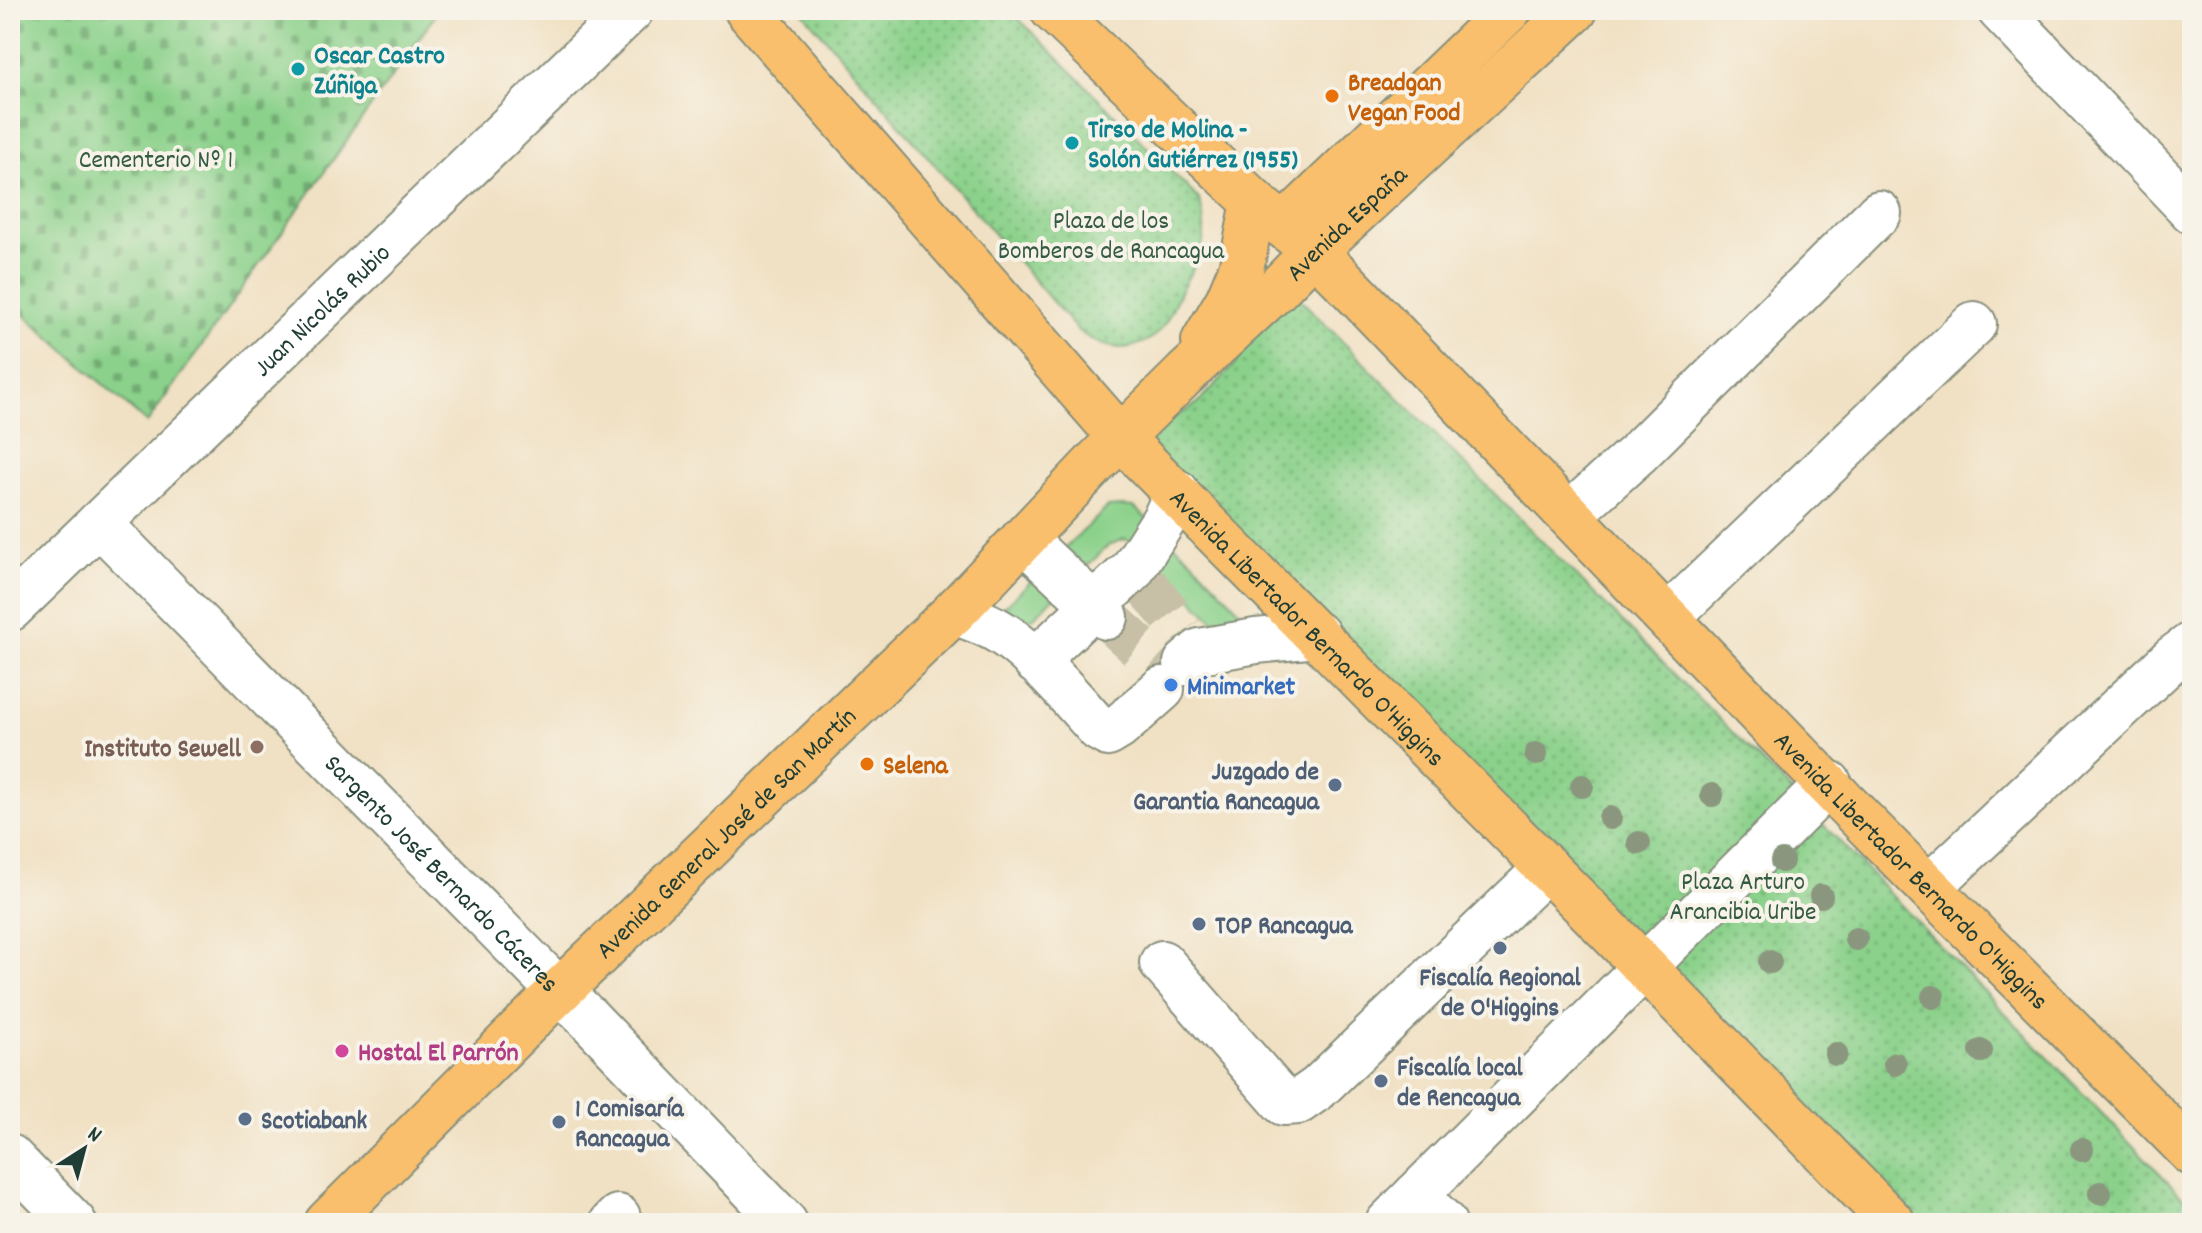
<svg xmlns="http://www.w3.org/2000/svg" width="2202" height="1233" viewBox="0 0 2202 1233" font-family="Dekko,sans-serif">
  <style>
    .grass { fill: #8bd18b; stroke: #558760; stroke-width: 2 }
    .cemetery { fill: url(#cemetery-stones); stroke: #558760; stroke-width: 2 }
    .park { fill: url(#park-dots); stroke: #558760; stroke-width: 2 }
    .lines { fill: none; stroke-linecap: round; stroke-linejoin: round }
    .minor-tunnel { stroke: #c7c0a7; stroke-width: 44; stroke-dasharray: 44 22; stroke-linecap: butt }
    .minor-casing { stroke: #888f7c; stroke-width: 48 }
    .major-casing { stroke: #888f7c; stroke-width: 48 }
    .minor { stroke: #fff; stroke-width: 44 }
    .major { stroke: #f9bf6c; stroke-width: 44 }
    .tree { fill: #8a977e }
    .culture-dot { fill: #0f9aa8; stroke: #f7f3e8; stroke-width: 3 }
    .food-dot { fill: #e8710a; stroke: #f7f3e8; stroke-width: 3 }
    .shop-dot { fill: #3f7fe0; stroke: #f7f3e8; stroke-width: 3 }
    .education-dot { fill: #8d6e63; stroke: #f7f3e8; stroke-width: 3 }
    .service-dot { fill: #5c6f8a; stroke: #f7f3e8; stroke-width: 3 }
    .hotel-dot { fill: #d1479c; stroke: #f7f3e8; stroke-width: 3 }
    .labels { text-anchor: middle; stroke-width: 8; stroke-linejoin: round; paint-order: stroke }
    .culture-label { font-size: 26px; font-weight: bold; fill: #0d838f; stroke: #f7f3e8; text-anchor: start }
    .food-label { font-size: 26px; font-weight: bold; fill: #c56008; stroke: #f7f3e8; text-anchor: start }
    .park-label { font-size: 26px; fill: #355b45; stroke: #f7f3e8 }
    .street-label { font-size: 26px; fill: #1f3d34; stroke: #f7f3e8 }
    .shop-label { font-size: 26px; font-weight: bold; fill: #366cbe; stroke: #f7f3e8; text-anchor: start }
    .education-label { font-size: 26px; font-weight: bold; fill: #785e54; stroke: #f7f3e8; text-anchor: end }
    .service-label { font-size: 26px; font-weight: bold; fill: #4e5e75; stroke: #f7f3e8; text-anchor: start }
    .hotel-label { font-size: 26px; font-weight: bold; fill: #b23c85; stroke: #f7f3e8; text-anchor: start }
  </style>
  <defs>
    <pattern id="cemetery-stones" width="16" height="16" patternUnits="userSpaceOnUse" patternTransform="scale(2)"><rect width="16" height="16" fill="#8bd18b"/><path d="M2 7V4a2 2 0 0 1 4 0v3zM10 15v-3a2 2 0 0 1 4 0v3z" fill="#71ab72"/></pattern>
    <pattern id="park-dots" width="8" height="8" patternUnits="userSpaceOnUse" patternTransform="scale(2)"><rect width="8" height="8" fill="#8bd18b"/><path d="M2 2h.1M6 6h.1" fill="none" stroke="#71ab72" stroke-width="1.8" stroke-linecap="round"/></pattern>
  </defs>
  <rect width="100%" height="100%" fill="#f7f3e8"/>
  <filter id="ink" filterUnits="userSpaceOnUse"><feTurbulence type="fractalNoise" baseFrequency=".0125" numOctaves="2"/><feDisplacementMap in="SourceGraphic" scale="16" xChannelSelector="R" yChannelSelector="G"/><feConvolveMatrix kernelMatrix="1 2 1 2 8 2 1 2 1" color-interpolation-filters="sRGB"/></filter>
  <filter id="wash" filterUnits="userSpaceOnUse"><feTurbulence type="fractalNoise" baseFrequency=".006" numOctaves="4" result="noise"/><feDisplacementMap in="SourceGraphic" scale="32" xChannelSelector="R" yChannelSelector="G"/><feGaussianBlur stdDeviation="1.8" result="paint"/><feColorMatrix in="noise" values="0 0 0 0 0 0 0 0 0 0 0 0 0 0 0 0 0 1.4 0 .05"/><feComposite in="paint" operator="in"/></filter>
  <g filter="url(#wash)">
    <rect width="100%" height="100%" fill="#f1e1c4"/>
    <polygon class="grass" points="1121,506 1134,507 1192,560 1247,618 1235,617 1215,622 1138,544 1124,539 1109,545 1033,618 1007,628 980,630 1108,507"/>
    <polygon class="cemetery" points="10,10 439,10 147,423 10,302"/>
    <g class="park">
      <path d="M 801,10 L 1010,10 L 1199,199 C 1212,242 1199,256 1180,292 C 1174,304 1169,320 1160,330 C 1153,339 1145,343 1134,346 C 1112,352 1095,343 1077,330 Z"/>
      <polygon points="1282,290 1292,291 1789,789 2192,1207 2192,1223 1916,1223 1148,443 1146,427 1186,411 1199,402 1236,363"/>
    </g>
  </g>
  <g filter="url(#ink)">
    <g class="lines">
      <g class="minor-tunnel">
        <polyline points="1142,581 1185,632"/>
        <polyline points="1106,617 1172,677"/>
      </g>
      <g class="minor-casing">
        <g id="minor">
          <polyline points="2000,10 2192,211"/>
          <polyline points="1569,515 1638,453 1879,213"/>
          <path id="s1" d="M 99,523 L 560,992 L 587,1017 L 785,1223"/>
          <polyline points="1023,539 1106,617"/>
          <path id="s2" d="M 10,609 L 631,10"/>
          <path d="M 954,612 C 969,618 986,623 1000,632 C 1033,652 1072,699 1099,729 L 1108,734 L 1118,728 L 1162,689"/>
          <polyline points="1668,617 1974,324"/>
          <polyline points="1035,661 1132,570 1165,518 1177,492"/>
          <polyline points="1186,663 1200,651 1256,641 1318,635"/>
          <polyline points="1929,887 2173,658 2192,644"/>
          <polyline points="1162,963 1284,1103 1298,1102 1318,1088 1547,868"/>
          <polyline points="10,1157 74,1223"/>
          <polyline points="1416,1195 1444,1223"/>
          <polyline points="612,1223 618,1217"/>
          <polyline points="1388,1223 1829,783"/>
        </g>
      </g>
      <g class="major-casing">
        <g id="major">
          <path id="s3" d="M 747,10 L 1121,438 L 1621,943 L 1893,1223"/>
          <path id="s4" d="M 1053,10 L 1254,202 L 1314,251 L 1340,277 L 1845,803 L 2192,1153"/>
          <polyline points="1284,226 1509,10"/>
          <polyline points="1204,341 1228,300 1241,269 1254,202"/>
          <path id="s5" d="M 327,1223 L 544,1006 L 954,612 L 1099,459 L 1185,374 L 1277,289 L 1314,251 L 1575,10"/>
        </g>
      </g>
      <use href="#minor" class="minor"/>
      <use href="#major" class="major"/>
    </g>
    <g class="tree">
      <circle cx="1536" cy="754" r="12"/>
      <circle cx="1582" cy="786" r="12"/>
      <circle cx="1712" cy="795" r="12"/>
      <circle cx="1610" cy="818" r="12"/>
      <circle cx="1639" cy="843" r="12"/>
      <circle cx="1782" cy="861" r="12"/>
      <circle cx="1821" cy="896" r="12"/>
      <circle cx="1856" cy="939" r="12"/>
      <circle cx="1770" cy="962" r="12"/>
      <circle cx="1933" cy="997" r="12"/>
      <circle cx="1981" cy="1051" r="12"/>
      <circle cx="1836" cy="1054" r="12"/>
      <circle cx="1895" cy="1064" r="12"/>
      <circle cx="2082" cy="1150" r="12"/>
      <circle cx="2100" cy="1193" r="12"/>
    </g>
  </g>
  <g class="culture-dot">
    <circle cx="298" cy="69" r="8"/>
    <circle cx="1072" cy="143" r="8"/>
  </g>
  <g class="food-dot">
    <circle cx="1332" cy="96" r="8"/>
    <circle cx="867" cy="764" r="8"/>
  </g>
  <circle class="shop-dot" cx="1171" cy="685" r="8"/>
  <circle class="education-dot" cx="257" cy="747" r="8"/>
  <g class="service-dot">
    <circle cx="1335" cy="785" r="8"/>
    <circle cx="1199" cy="924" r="8"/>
    <circle cx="1500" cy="948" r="8"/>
    <circle cx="1381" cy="1081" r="8"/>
    <circle cx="245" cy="1119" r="8"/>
    <circle cx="559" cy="1122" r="8"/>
  </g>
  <circle class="hotel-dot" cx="342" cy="1051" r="8"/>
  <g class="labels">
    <g class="culture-label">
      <text x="314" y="63">Oscar Castro<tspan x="314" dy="30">Zúñiga</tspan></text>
      <text x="1088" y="137">Tirso de Molina -<tspan x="1088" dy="30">Solón Gutiérrez (1955)</tspan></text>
    </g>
    <g class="food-label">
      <text x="1348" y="90">Breadgan<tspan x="1348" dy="30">Vegan Food</tspan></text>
      <text x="883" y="773">Selena</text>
    </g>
    <g class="park-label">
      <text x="156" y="167">Cementerio Nº 1</text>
      <text x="1111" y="228">Plaza de los<tspan x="1111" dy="30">Bomberos de Rancagua</tspan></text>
      <text x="1743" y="889">Plaza Arturo<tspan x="1743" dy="30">Arancibia Uribe</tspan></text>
    </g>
    <g class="street-label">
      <text dy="9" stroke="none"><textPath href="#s5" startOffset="1428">Avenida España</textPath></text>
      <text dy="9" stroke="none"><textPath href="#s2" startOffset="432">Juan Nicolás Rubio</textPath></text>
      <text dy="9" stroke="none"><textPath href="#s3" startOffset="834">Avenida Libertador Bernardo O'Higgins</textPath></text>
      <text dy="9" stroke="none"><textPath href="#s5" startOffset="558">Avenida General José de San Martín</textPath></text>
      <text dy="9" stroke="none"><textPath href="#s4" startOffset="1216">Avenida Libertador Bernardo O'Higgins</textPath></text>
      <text dy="9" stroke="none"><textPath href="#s1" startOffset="490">Sargento José Bernardo Cáceres</textPath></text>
    </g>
    <g class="shop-label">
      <text x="1187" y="694">Minimarket</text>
    </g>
    <g class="education-label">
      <text x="241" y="756">Instituto Sewell</text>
    </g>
    <g class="service-label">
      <text x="1319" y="779" text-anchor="end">Juzgado de<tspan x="1319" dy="30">Garantia Rancagua</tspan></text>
      <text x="1215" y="933">TOP Rancagua</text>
      <text x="1500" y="985" text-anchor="middle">Fiscalía Regional<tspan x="1500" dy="30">de O'Higgins</tspan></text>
      <text x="1397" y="1075">Fiscalía local<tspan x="1397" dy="30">de Rencagua</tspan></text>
      <text x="575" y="1116">1 Comisaría<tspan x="575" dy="30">Rancagua</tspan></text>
      <text x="261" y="1128">Scotiabank</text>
    </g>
    <g class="hotel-label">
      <text x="358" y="1060">Hostal El Parrón</text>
    </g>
  </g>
  <rect width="2202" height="1233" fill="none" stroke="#f7f3e8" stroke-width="40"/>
  <g transform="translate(84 1149) rotate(36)" stroke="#f7f3e8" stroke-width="6" paint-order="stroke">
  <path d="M0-6L14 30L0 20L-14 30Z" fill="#1f3d34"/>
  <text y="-12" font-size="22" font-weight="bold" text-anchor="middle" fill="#1f3d34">N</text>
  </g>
</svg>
